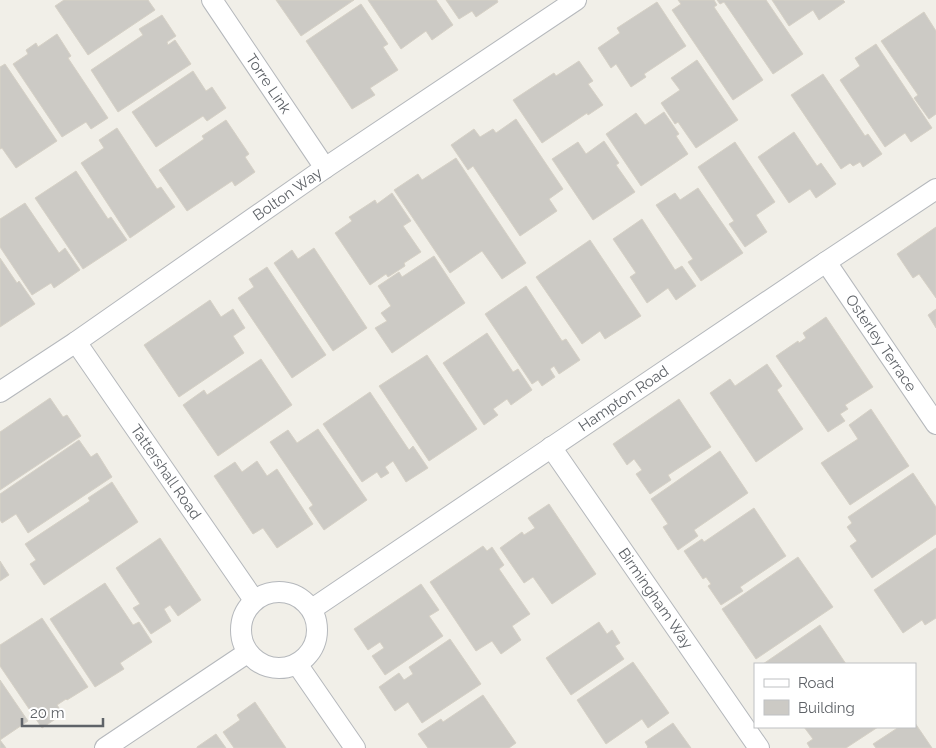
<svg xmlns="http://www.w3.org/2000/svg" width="936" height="748" viewBox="0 0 936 748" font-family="Raleway,sans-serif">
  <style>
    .building { fill: #cccac5; stroke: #d6d1c6 }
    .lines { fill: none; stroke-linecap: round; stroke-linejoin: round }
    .street-casing { stroke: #b5b8bc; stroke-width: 22 }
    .street { stroke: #fff; stroke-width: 20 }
    .labels { text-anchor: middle; stroke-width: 4; stroke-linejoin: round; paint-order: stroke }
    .street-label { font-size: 15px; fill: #5f6368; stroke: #fff }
  </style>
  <rect width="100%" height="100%" fill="#f1efe8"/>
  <g class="building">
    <polygon points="64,0 148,0 155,10 88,55 55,6"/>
    <polygon points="276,0 354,0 301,36"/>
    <polygon points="368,0 436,0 453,25 432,40 426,31 401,49"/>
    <polygon points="446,0 497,0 498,2 476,17 472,11 459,19"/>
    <polygon points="678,0 714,0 717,5 714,7 763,80 733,100 672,10 681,4"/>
    <polygon points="717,0 766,0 803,54 773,74 724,2 720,4"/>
    <polygon points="772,0 843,0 845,2 819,20 813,10 789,26"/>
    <polygon points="657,2 686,46 644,74 646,77 631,87 616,64 611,68 598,48 620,33 617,28"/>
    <polygon points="361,4 388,44 383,47 398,70 370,88 375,95 352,109 306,41"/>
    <polygon points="924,12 936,31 936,114 929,119 914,98 918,95 881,41"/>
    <polygon points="162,15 176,36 167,42 168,45 175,40 191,64 118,112 91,70 143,35 139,29"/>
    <polygon points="57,34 71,56 68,58 108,118 91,129 86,122 62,137 13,64 28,54 26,50 36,43 38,47"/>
    <polygon points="876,44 932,128 911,142 905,133 885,147 840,80 860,66 855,58"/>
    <polygon points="697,60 738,120 696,148 678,122 675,124 661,103 680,90 671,78"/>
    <polygon points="579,61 593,81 588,84 603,105 588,115 587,113 542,143 513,100 554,73 556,76"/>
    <polygon points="5,64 57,141 16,168 2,148 0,149 0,67"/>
    <polygon points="193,71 206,91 212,87 226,108 207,121 203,116 156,147 132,112"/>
    <polygon points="823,74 865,136 868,134 882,154 863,167 860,162 853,166 850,163 841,169 791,95"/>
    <polygon points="664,112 679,134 676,136 688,154 641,186 606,134 636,113 645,125"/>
    <polygon points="516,119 563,189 549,199 557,211 520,236 473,166 468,170 451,145 474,129 480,137 493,129 496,133"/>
    <polygon points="226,120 249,154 245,157 255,172 235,186 232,181 187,211 159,170 204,139 202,136"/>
    <polygon points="117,128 157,189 161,187 175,207 130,238 81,163 104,148 99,140"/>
    <polygon points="794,132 817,166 821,163 836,184 816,198 810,189 789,203 758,157"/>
    <polygon points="604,141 619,163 616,165 635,192 593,220 552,159 578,142 586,154"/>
    <polygon points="735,142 775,202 756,215 767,232 745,247 729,224 734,221 698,167"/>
    <polygon points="456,158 526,263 502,279 482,251 450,273 394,190 418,174 422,180"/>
    <polygon points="76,171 108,219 111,217 127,240 83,269 35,198"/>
    <polygon points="698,188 743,253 701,281 688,262 693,259 656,205 675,193 680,200"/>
    <polygon points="392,193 411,221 403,226 421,252 404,263 405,266 388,277 386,274 370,285 335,233 352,221 349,217 375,200 377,204"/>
    <polygon points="25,203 59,253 65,248 80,270 54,288 51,283 32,295 0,247 0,219"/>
    <polygon points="642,219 675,270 682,266 696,286 676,300 668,288 647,303 630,277 636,273 613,239"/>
    <polygon points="936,227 936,298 919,274 913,278 897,254"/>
    <polygon points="590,240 641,316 605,339 600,331 582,344 536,277"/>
    <polygon points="314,248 367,328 333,351 274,263 292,250 298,259"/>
    <polygon points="434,256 465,303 392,353 375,328 387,321 381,313 391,306 378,286 399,272 402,277"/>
    <polygon points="0,258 17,283 19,281 35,304 0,327"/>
    <polygon points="267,267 326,355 292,378 238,298 254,287 249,279"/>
    <polygon points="526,286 562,341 566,339 580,360 559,374 554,366 550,369 555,377 542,386 538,380 532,384 485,314"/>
    <polygon points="210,300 221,317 233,309 245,328 233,336 244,353 179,397 144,345"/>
    <polygon points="936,309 936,328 928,315"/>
    <polygon points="826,317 873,387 845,405 848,409 840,414 845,421 828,432 776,356 798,341 799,343 806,338 803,333"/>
    <polygon points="487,333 513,372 518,369 532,390 511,405 507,399 493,409 498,415 484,425 443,363"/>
    <polygon points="427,355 477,429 429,461 379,386"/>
    <polygon points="261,359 292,405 218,456 183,405 204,390 207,395"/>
    <polygon points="767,364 782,386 777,390 803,429 756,462 710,393 730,379 735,386"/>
    <polygon points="370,392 409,450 413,446 428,468 406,482 393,461 385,467 389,473 381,478 377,472 362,482 323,424"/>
    <polygon points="50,398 63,417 67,415 81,436 0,490 0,432"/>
    <polygon points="679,399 711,447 668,475 671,480 650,494 636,474 642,470 634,459 627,465 613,444"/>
    <polygon points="871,409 909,466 850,505 821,463 858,439 849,425"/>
    <polygon points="318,429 367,500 324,530 309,508 313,505 270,442 288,430 297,443"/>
    <polygon points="79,440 91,457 97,453 112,477 28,533 16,514 2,523 0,520 0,494"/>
    <polygon points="720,451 748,493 694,530 698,536 678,550 663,527 668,524 651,499"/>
    <polygon points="257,461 267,476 277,469 313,524 277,548 263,528 253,534 214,476 235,462 242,472"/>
    <polygon points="913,473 936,507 936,534 872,578 850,546 857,541 847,527 852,523 848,517"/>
    <polygon points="112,482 138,522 44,585 30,564 36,560 25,544 90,501 88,498"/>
    <polygon points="549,504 596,574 552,604 533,577 524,583 500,548 522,532 524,535 535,528 528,518"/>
    <polygon points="754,508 786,556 740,587 743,591 721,605 708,586 711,584 706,577 703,579 684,551 702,539 704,542"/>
    <polygon points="160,538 201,600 178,616 170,605 164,609 171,621 151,634 133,608 140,604 116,568"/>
    <polygon points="483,546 487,551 492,547 504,565 499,569 530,614 512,626 521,640 501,654 492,641 476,651 430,582"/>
    <polygon points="936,548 936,618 925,625 922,620 903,633 874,590"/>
    <polygon points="798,557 833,607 756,659 722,609"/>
    <polygon points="0,561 9,575 0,581"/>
    <polygon points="105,583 133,625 139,622 152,642 120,663 124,669 95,687 50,619"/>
    <polygon points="421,584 439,610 429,616 443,636 385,675 372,656 384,648 380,642 368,650 354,629"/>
    <polygon points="42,618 88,687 67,700 66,699 57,705 63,714 42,728 0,666 0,645"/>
    <polygon points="599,622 607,634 612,630 620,643 615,646 624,659 571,695 546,658"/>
    <polygon points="820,625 846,664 763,664"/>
    <polygon points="450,639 481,684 422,723 408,702 395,711 379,687 399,673 404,680 413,674 409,667"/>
    <polygon points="633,662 669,713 648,728 642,719 606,744 577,700"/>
    <polygon points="0,680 28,721 0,740 6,748 0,748"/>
    <polygon points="483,695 516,743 509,748 428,748 418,734 441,719 443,722"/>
    <polygon points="255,702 286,748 234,748 223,732 240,720 237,715"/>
    <polygon points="673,723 691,748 647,748 648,747 645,742"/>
    <polygon points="915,723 932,748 876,748 873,744 899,727 915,727"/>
    <polygon points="804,727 878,727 846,748 810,748 807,743 813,739"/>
    <polygon points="216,734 226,748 197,748 197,747"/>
  </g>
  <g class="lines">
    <g class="street-casing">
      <g id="street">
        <path id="s1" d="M 212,0 L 325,168"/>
        <path id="s2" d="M 826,262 L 936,424"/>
        <path id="s3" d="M 76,342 L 254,600"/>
        <path id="s4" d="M 0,392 L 76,342 L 325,168 L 576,0"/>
        <path id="s5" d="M 551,447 L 759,748"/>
        <circle cx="279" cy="630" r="38"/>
        <path id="s6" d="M 312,609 L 826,262 L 936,189"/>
        <polyline points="297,664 355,748"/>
        <polyline points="105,748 247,653"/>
      </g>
    </g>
    <use href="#street" class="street"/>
  </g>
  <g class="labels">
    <g class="street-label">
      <text dy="5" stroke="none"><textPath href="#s1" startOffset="101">Torre Link</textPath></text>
      <text dy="5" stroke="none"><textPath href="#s4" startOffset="349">Bolton Way</textPath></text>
      <text dy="5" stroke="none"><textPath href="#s2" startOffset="98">Osterley Terrace</textPath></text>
      <text dy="5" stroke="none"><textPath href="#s6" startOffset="376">Hampton Road</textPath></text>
      <text dy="5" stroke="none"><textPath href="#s3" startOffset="158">Tattershall Road</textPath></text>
      <text dy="5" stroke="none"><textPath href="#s5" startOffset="184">Birmingham Way</textPath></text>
    </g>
  </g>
  <rect x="754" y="663" width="162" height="65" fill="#ffffff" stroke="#bfc1c3"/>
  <rect x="764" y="679" width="25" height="8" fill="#ffffff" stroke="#bfc1c3"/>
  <text x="798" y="688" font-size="15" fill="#5f6368">Road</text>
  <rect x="764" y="700" width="25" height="15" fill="#cccac5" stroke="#bfc1c3"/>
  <text x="798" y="713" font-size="15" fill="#5f6368">Building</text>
  <path d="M22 718v8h81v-8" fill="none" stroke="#5f6368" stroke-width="2.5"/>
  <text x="30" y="718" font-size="15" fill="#5f6368" stroke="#ffffff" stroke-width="4" paint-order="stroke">20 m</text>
</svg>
